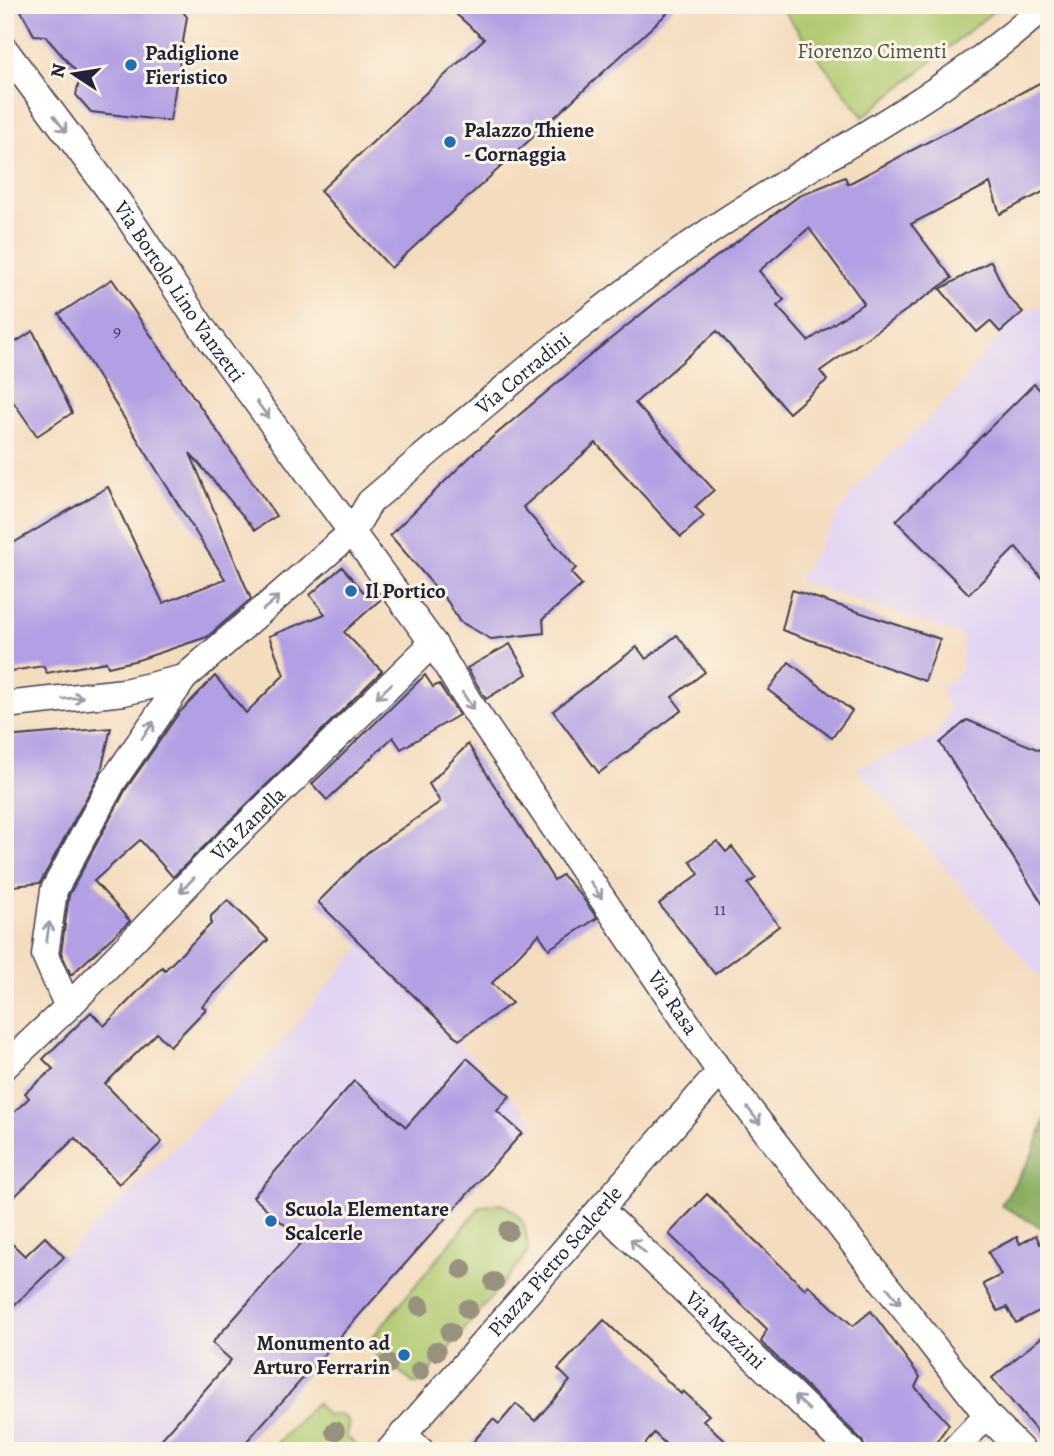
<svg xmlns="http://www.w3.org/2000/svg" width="1054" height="1456" viewBox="0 0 1054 1456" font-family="Alegreya,serif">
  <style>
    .built { fill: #e3d3f2 }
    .green { fill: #afc96e; stroke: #687654; stroke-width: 2 }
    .forest { fill: #8bad61; stroke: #56684e; stroke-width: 2 }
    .building { fill: #b29fe4; fill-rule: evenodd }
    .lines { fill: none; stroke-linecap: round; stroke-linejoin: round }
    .street-casing { stroke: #423e4f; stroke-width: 29 }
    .street { stroke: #fff; stroke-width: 26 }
    .tree { fill: #98917e }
    .oneway { stroke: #9c9ca7 }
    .poi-dot { fill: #1f6fb2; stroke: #fcf5e5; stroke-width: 2.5 }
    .labels { text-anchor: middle; stroke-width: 6; stroke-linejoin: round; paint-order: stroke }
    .number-label { font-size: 18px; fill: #464165 }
    .park-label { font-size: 21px; fill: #4c544a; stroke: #fcf5e5 }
    .poi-label { font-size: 21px; font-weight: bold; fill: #22223b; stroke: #fcf5e5; text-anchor: start }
    .street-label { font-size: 21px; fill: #22223b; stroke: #fcf5e5 }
  </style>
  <rect width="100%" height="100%" fill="#fcf5e5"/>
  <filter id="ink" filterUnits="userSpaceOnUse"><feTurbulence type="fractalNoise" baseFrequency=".0143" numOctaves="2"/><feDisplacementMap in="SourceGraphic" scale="14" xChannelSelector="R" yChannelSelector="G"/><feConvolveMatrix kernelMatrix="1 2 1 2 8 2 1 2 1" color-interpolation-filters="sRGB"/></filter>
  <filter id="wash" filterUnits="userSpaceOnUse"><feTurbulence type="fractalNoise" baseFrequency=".00686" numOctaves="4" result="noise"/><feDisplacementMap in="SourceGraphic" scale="28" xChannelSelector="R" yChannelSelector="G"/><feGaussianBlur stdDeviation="1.57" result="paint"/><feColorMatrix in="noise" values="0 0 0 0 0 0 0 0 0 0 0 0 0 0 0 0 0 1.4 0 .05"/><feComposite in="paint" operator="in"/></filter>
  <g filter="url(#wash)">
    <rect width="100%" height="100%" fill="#f4dcbe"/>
    <g class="built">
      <polygon points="1049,300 1049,988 857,767 935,737 950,709 941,689 962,670 962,635 798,581 854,489 952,396 1000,332 1017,318"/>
      <polygon points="362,945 536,1123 522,1133 290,1394 287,1392 239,1451 5,1451 5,1314 278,1046"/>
    </g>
    <g class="green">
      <polygon points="779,5 1001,5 863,117"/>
      <path d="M 499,1203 C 524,1213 527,1227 528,1253 L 420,1383 L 413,1383 L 398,1370 L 386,1375 L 376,1366 L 378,1355 L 366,1345 L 480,1207 Z"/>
      <polygon points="316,1403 327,1415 341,1414 349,1422 346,1436 357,1446 353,1451 269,1451"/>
    </g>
    <polygon class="forest" points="1049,1110 1049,1232 1001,1205 1030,1159"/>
    <g id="blocks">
      <g class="building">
        <polygon points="18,5 178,5 187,17 170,121 91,112 76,95 80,76 45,36 34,35"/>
        <polygon points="446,5 676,5 391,268 320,191 484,39"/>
        <path d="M 1049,78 L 1049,189 L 1000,214 L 990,183 L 911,224 L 952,278 L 820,371 L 827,380 L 789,413 L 717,331 L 635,403 L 714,490 L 695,507 L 704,516 L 681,537 L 596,443 L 523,507 L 576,568 L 571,573 L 582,585 L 543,619 L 544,633 L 491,639 L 459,621 L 448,602 L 390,535 L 475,452 L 587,358 L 671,290 L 799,196 L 845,177 L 848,184 ZM 809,228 L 864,303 L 808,341 L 777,306 L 784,300 L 759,271 Z"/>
        <polygon points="991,261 1008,297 1023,312 1000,332 990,321 977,332 940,289"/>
        <polygon points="112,279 276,516 255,530 190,453 251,599 207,637 138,660 108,667 106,662 47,673 43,666 5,672 5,548 108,487 163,603 225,579 59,314"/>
        <polygon points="33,331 72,413 37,436 5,390 5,349"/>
        <polygon points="1034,384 1049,399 1049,587 1016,547 969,594 896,521"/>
        <polygon points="342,567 368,597 377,593 381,599 344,632 382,671 173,877 140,840 94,881 130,921 71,975 61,953 69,895 126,789 179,713 215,676 246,713 284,675 269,636 325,614 310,595"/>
        <polygon points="792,590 940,639 925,681 782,630"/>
        <polygon points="677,635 705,672 672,697 682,710 599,773 553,711 637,647 646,659"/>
        <polygon points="510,644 527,674 486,699 467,668"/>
        <polygon points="789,662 852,711 832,738 768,690"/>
        <polygon points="425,675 433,687 439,684 459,715 401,749 393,737 327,800 312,784"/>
        <polygon points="967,720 1049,754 1049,914 940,743"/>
        <polygon points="111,728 101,771 40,883 5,887 5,737"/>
        <polygon points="468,744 554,880 562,875 579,893 597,918 549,949 539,934 492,983 512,1003 459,1040 318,902 368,852 440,802 429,784"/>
        <polygon points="717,841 726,852 732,847 756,878 748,884 779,926 715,974 659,904 699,874 690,861"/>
        <polygon points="228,900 268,940 202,1006 206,1009 170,1046 157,1033 105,1084 162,1142 119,1184 75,1138 5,1206 5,1121 29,1098 25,1093 53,1069 43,1059 91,1012 104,1026 162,967 165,970 211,924 211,916"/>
        <polygon points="467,1058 510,1096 497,1111 522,1133 238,1451 151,1451 231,1360 212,1343 303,1241 253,1197 354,1081 406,1127"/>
        <polygon points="707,1194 805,1289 808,1285 853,1326 871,1311 920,1377 915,1387 949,1424 930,1451 866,1451 862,1440 761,1342 767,1329 669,1234"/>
        <polygon points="1036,1235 1040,1244 1049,1240 1049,1306 1016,1323 1007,1307 998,1311 983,1284 1001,1275 988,1252 1017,1237 1020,1244"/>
        <polygon points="5,1237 25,1256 45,1237 64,1257 5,1314"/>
        <polygon points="604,1320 681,1394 683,1391 709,1415 703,1420 736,1451 673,1451 654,1433 640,1451 465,1451 493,1419 499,1424 516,1404 535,1421 570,1381 558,1369"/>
        <polygon points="1049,1331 1049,1446 992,1378"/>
      </g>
    </g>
  </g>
  <g filter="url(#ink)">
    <use href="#blocks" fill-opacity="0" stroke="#423e4f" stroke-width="2"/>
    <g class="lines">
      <g class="street-casing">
        <g id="street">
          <path id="s1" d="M 5,50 L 119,203 L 203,329 L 433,643 L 469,702 L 720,1072 L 987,1415 L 1022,1451"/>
          <path id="s2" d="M 5,705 L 124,692 L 184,678 L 352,532 L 370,502 C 481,408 591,311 713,229 C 823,155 947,96 1046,5"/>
          <path id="s3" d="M 68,1007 L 215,856 L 433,643"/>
          <polyline points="5,1066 68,1007 45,955 54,890 113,781 184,678"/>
          <path id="s4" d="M 601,1210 L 851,1451"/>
          <polyline points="403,1434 421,1451"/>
          <path id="s5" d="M 389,1451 L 720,1072"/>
          <polyline points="953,1451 987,1415"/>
        </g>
      </g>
      <use href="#street" class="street"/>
    </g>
    <g class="tree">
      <circle cx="508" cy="1231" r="10"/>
      <circle cx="462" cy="1269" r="10"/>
      <circle cx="494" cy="1282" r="10"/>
      <circle cx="420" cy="1306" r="10"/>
      <circle cx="468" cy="1309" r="10"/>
      <circle cx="450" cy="1332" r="10"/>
      <circle cx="436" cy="1351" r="10"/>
      <circle cx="388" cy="1364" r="10"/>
      <circle cx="420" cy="1371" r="10"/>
      <circle cx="335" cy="1431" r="10"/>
    </g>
    <defs><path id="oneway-shaft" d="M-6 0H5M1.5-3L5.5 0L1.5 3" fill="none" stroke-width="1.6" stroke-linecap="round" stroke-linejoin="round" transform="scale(1.75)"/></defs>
    <g class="oneway">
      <use href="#oneway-shaft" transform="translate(60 124) rotate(53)"/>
      <use href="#oneway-shaft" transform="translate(263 410) rotate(54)"/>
      <use href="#oneway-shaft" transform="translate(271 603) rotate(-41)"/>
      <use href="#oneway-shaft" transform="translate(384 691) rotate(136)"/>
      <use href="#oneway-shaft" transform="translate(73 698) rotate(-6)"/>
      <use href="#oneway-shaft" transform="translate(468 701) rotate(57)"/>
      <use href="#oneway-shaft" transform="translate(148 730) rotate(-55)"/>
      <use href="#oneway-shaft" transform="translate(187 885) rotate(134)"/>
      <use href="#oneway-shaft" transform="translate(596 890) rotate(56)"/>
      <use href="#oneway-shaft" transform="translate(48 932) rotate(-82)"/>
      <use href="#oneway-shaft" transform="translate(754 1116) rotate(52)"/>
      <use href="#oneway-shaft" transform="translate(638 1246) rotate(-136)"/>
      <use href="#oneway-shaft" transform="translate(894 1296) rotate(52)"/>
      <use href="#oneway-shaft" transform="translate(802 1403) rotate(-136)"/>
    </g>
  </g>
  <g class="poi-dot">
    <circle cx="131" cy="65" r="7"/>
    <circle cx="450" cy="142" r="7"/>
    <circle cx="351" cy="591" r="7"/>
    <circle cx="271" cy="1221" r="7"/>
    <circle cx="404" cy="1355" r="7"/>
  </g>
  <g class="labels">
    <g class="number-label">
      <text x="117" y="337">9</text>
      <text x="720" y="915">11</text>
    </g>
    <g class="park-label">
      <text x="872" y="58">Fiorenzo Cimenti</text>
    </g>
    <g class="poi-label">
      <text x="145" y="60">Padiglione<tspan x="145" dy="24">Fieristico</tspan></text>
      <text x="464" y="137">Palazzo Thiene<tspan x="464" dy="24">- Cornaggia</tspan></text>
      <text x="365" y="598">Il Portico</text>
      <text x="285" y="1216">Scuola Elementare<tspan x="285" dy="24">Scalcerle</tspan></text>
      <text x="390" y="1350" text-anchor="end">Monumento ad<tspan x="390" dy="24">Arturo Ferrarin</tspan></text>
    </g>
    <g class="street-label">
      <text dy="7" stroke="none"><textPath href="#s1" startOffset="298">Via Bortolo Lino Vanzetti</textPath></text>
      <text dy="7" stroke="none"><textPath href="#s2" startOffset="639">Via Corradini</textPath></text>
      <text dy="7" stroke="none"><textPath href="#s3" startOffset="257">Via Zanella</textPath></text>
      <text dy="7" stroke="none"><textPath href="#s1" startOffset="1164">Via Rasa</textPath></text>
      <text dy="7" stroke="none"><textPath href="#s5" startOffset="252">Piazza Pietro Scalcerle</textPath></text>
      <text dy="7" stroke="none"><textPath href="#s4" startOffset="173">Via Mazzini</textPath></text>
    </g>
  </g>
  <rect width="1054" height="1456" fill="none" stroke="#fcf5e5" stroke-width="28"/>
  <g transform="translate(74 74) rotate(282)" stroke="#fcf5e5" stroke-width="5" paint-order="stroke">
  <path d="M0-5L12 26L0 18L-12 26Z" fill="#22223b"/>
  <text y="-10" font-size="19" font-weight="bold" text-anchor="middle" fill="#22223b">N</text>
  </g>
</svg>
